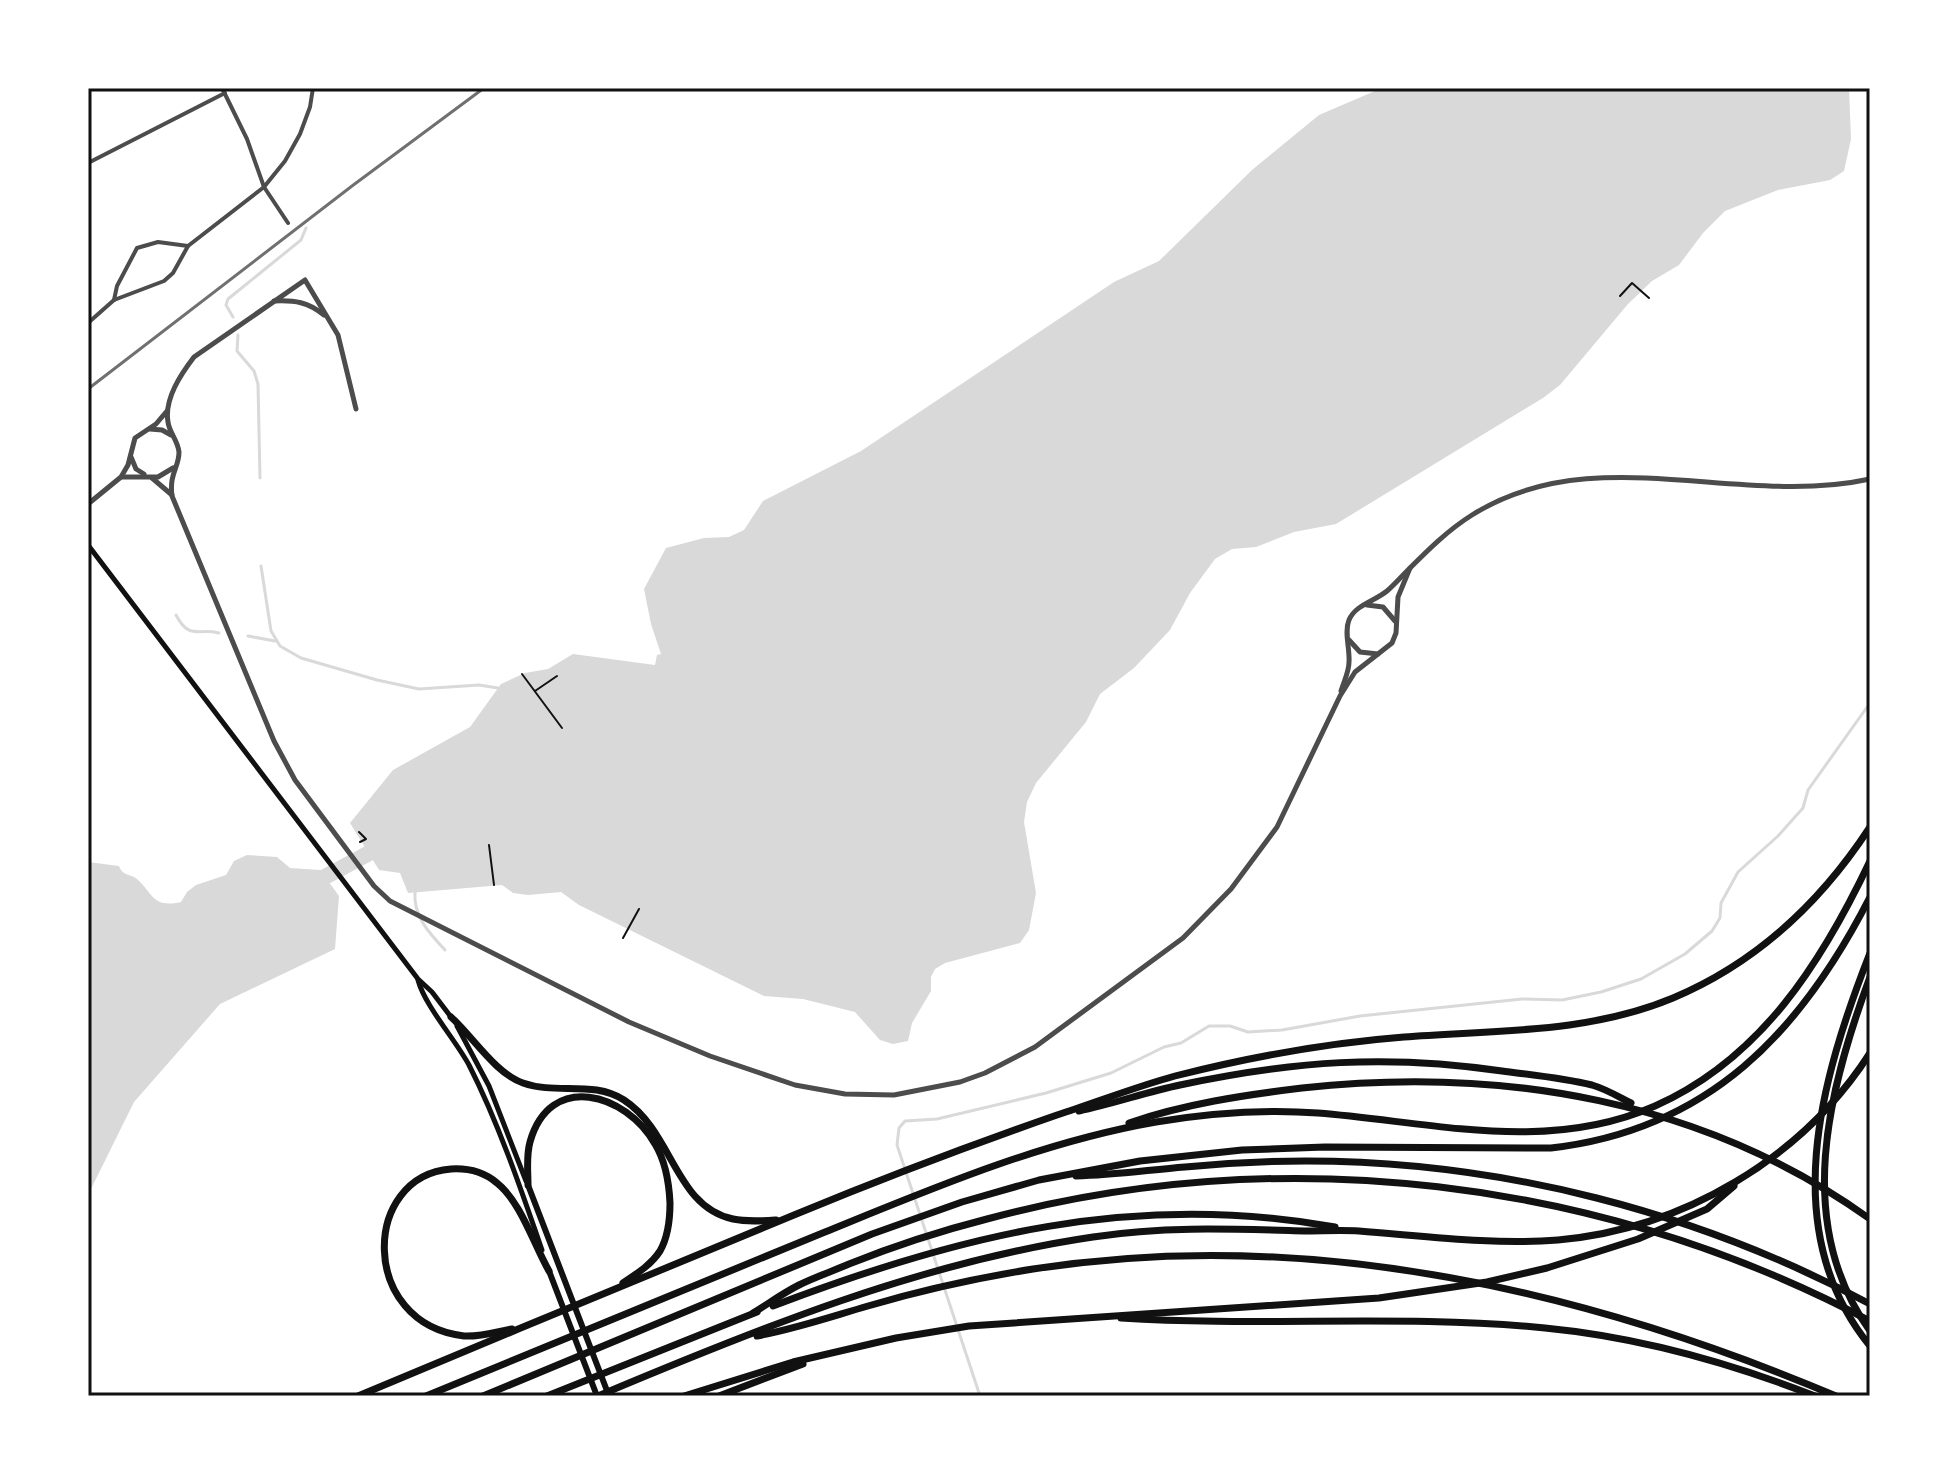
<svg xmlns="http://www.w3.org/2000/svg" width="1958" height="1484" viewBox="0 0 1958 1484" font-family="Montserrat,sans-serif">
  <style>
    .water { fill: #d9d9d9 }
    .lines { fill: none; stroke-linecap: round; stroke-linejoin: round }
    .stream { stroke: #d9d9d9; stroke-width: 3 }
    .river { stroke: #d9d9d9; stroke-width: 16 }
    .path { stroke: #111; stroke-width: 2 }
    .minor { stroke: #4c4c4c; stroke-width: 4 }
    .tertiary { stroke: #4c4c4c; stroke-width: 5 }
    .secondary { stroke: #111; stroke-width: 5 }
    .primary { stroke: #111; stroke-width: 6 }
    .motorway { stroke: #111; stroke-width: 7 }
    .rail { stroke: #707070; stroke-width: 3 }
    .neatline { fill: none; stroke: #111; stroke-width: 3 }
  </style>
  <rect width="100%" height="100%" fill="#fff"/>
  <g class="water">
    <polygon points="1382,88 1849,88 1851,139 1844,171 1830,180 1778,190 1725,211 1703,233 1679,265 1652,281 1628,304 1560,385 1543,398 1336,524 1294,532 1256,547 1232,549 1215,559 1190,593 1170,630 1134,668 1100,694 1086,722 1036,783 1027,802 1024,822 1036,893 1029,930 1020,943 945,963 935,969 931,977 931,991 912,1023 908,1041 893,1044 880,1040 855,1012 803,999 764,996 579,905 561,892 528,895 513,893 502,885 408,893 400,873 379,870 350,823 393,770 470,727 501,684 525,673 548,669 573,654 655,665 657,655 661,654 651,624 644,589 666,548 704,538 729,537 744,530 763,501 861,451 1114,282 1159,261 1252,170 1319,115"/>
    <path d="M 247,855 L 277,857 L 290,868 L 320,870 L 339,896 L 335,949 L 220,1004 L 134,1102 L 88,1195 L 88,862 L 119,866 C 123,877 131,873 138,880 C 154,895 153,908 181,902 L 187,892 L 196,885 L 226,875 L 234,861 Z"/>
  </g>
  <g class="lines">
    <g class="stream">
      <polyline points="233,317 226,305 228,299 301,240 306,228"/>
      <polyline points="238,335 237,351 254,371 258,384 260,478"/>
      <polyline points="261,566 271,631 280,646 301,658 377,680 419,689 479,685 498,688"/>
      <path d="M 176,615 C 189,640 198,628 219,633"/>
      <polyline points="248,636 275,641"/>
      <path d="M 415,892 C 413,916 429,933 445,950"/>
      <polyline points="980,1396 897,1145 899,1128 905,1121 937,1119 1046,1093 1111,1073 1164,1047 1181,1043 1209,1026 1230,1026 1248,1032 1282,1030 1360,1016 1522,999 1562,1000 1601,992 1641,979 1685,954 1712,931 1720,918 1721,903 1738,872 1778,836 1803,808 1808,790 1870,703"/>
    </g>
    <polyline class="river" points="308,886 386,844"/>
    <g class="path">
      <polyline points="1620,296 1632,283 1649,298"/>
      <polyline points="522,674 562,728"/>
      <polyline points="535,691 557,676"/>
      <polyline points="359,832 366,839 360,842"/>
      <polyline points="489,845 494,885"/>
      <polyline points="623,938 639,909"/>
    </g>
    <g class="minor">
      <polyline points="222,88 247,139 264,187 288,223"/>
      <polyline points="88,163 225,93"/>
      <polyline points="114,300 117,286 137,248 158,242 188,246"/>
      <polyline points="88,323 114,300 164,281 173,273 188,246 264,187 285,161 300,134 310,107 313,88"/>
    </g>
    <g class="tertiary">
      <path d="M 274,301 C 295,300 308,302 324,315"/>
      <path d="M 356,409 L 338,335 L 305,280 L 194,357 C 181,374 164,399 168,422 C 169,432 178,441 179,452 C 179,468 169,473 172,496 L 274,741 L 295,780 L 374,886 L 390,901 L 629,1022 L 710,1056 L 795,1085 L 845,1094 L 894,1095 L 960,1082 L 985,1073 L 1035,1047 L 1183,938 L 1231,889 L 1277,827 L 1340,696 L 1355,672 L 1392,643 L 1396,633 L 1398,597 L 1410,568"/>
      <polyline points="150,429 162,430 171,435"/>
      <polyline points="131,457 136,469 144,474"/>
      <polyline points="122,477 158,477 173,468"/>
      <polyline points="152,478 172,495"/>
      <polyline points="88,504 121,477 128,465 135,438 156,424 167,411"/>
      <polyline points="1367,605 1383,607 1395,621"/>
      <polyline points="1349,640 1360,652 1378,654"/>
      <path d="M 1341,691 C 1344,681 1349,672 1349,662 C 1350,649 1344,632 1349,620 C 1355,605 1375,601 1387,591 C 1394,585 1401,577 1408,570 C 1428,550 1448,530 1472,515 C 1594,438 1738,508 1870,479"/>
    </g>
    <g class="secondary">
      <polyline points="88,545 418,979 432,992 451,1017"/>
      <path d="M 418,980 C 425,1006 455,1039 469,1065 C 498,1122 521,1189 542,1250"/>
      <polyline points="457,1026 489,1086 526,1181"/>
    </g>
    <g class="primary">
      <polyline points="528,1185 609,1396"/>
      <polyline points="549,1271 597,1396"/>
    </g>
    <g class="motorway">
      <path d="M 1870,953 C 1821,1078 1776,1231 1870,1346"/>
      <path d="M 1870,977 C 1828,1090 1793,1224 1870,1331"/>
      <path d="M 451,1017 C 473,1037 496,1074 523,1083 C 557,1095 593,1080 624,1100 C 673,1132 675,1207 733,1219 C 747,1222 761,1221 776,1220"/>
      <path d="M 1079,1111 C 1113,1104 1146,1092 1180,1085 C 1293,1061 1387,1054 1502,1071 C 1532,1075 1563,1078 1592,1085 C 1606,1089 1619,1097 1631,1103"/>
      <path d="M 1129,1123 C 1184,1104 1244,1095 1302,1088 C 1502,1066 1704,1100 1870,1219"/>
      <path d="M 1076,1176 C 1113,1175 1148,1170 1185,1167 C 1225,1163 1265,1161 1306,1161 C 1501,1161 1698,1212 1870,1304"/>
      <path d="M 528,1185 C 528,1171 526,1156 530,1142 C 550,1071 626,1093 655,1144 C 666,1162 669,1182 670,1203 C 670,1219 668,1237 660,1251 C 651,1265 636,1274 623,1283"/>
      <path d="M 773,1306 C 959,1235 1134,1191 1335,1227"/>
      <path d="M 753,1313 C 768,1304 783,1293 799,1285 C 815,1277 833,1271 849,1264 C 894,1246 940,1231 987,1219 C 1283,1140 1599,1178 1870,1321"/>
      <path d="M 1121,1318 C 1262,1327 1405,1314 1545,1328 C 1638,1337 1728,1362 1815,1396"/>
      <path d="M 512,1329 C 496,1332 480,1337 464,1336 C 359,1324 361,1176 451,1169 C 468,1168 484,1172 497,1183 C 521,1202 534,1245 549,1271"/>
      <path d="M 757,1336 C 795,1329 830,1317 868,1306 C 922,1290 977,1278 1033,1269 C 1308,1226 1583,1289 1836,1396"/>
      <path d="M 358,1396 C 503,1335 649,1275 794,1215 C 881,1179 968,1146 1057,1115 C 1097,1102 1135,1087 1175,1076 C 1250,1057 1326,1043 1404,1037 C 1494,1030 1587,1034 1673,998 C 1756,963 1821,902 1870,827"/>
      <path d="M 426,1396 C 559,1342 692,1286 825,1232 C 933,1188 1041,1142 1156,1122 C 1210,1113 1264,1109 1318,1113 C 1432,1122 1546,1154 1655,1106 C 1761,1059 1822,962 1870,861"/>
      <path d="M 483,1396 L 872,1234 L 962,1202 L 1039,1180 L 1140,1161 L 1242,1150 L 1325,1147 L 1551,1148 C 1709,1130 1801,1032 1870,897"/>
      <polyline points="547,1396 757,1312"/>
      <path d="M 598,1396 C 757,1329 922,1262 1093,1237 C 1164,1226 1233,1229 1304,1231 C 1323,1231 1341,1230 1359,1231 C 1425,1236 1492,1245 1558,1240 C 1682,1229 1802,1159 1870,1053"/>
      <polyline points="684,1396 793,1362 896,1338 969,1326 1379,1298 1487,1282 1547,1268 1638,1239 1707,1209 1734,1186"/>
      <polyline points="719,1396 803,1364"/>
    </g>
    <polyline class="rail" points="88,389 352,186 484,88"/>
  </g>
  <rect width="1958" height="1484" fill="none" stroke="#ffffff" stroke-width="180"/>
  <rect x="90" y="90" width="1778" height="1304" class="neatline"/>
</svg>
